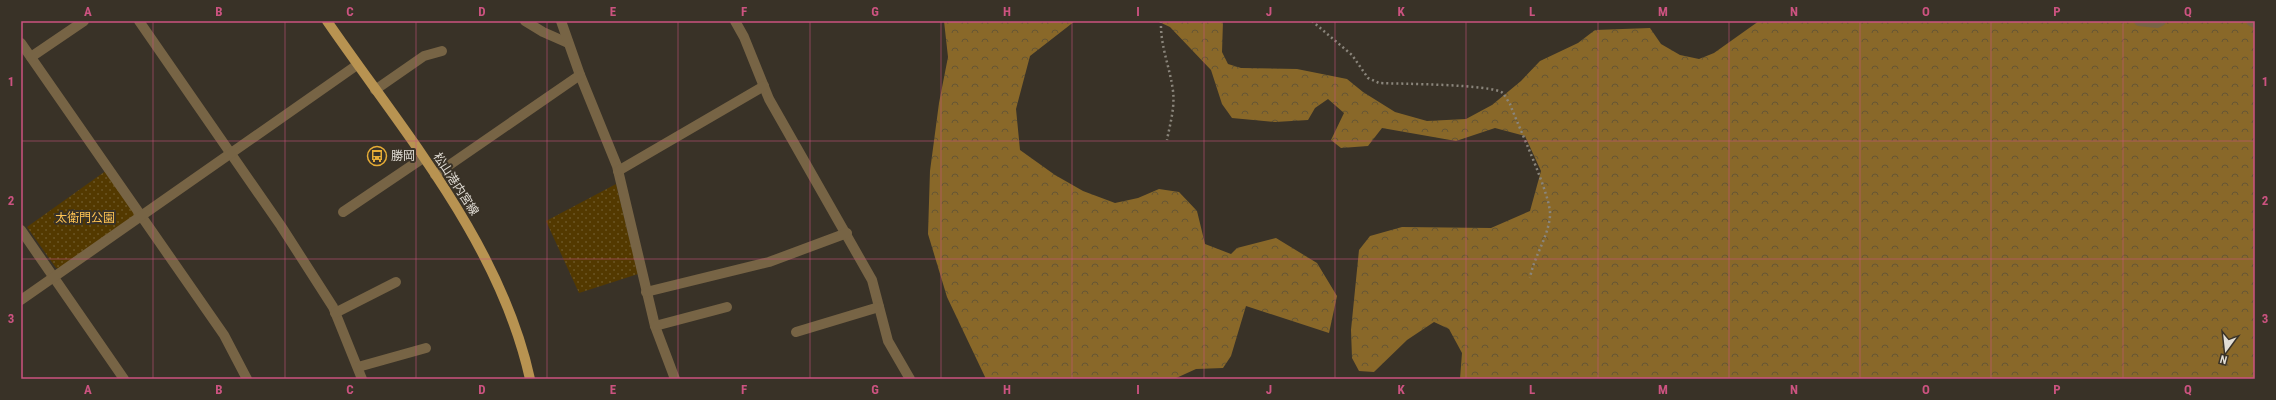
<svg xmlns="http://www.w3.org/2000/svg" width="2276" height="400" viewBox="0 0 2276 400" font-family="'Roboto Condensed','Noto Sans JP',sans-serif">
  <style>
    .forest { fill: url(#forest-crowns) }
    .park { fill: url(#park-dots) }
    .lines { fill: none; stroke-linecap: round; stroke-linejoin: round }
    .path { stroke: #8a857b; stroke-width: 2.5; stroke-dasharray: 2 3; stroke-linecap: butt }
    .minor { stroke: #776445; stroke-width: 10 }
    .primary { stroke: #b89351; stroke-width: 10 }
    .grid { fill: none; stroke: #cc5380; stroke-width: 1; stroke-opacity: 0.55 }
    .labels { text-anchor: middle; stroke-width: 4; stroke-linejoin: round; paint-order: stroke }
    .poi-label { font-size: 12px; fill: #e2ded6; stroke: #393227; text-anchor: start }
    .street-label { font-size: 12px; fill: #e2ded6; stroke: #393227 }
    .park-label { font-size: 12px; fill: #fec353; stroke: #393227 }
    .neatline { fill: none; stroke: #cc5380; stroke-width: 1.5 }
    .grid-label { font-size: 13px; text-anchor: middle; font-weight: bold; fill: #cc5380 }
  </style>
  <defs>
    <pattern id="forest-crowns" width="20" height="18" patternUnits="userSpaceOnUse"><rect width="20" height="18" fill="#896829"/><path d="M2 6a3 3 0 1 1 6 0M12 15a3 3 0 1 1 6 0" fill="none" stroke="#665634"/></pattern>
    <pattern id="park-dots" width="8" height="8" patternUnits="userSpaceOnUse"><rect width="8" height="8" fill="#533900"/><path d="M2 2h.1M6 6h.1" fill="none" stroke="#6b5524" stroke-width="1.8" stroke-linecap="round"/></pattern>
  </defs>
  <rect width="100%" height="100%" fill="#393227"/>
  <g class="forest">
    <polygon points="944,21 1075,21 1030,56 1016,109 1020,150 1055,175 1083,191 1115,203 1138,198 1159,189 1179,192 1197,211 1205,244 1231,254 1237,248 1276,238 1317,263 1337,296 1329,333 1246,306 1231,356 1223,368 1196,369 1174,379 986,379 947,297 928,234 930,171 939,103 948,57"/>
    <polygon points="1157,21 1223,21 1222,52 1228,64 1241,68 1297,69 1347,79 1363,92 1395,112 1427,121 1466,119 1492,105 1521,81 1540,61 1578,43 1595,30 1650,28 1661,44 1680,55 1699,59 1714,53 1759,21 2255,21 2255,379 1460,379 1462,353 1449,329 1434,322 1407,340 1374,372 1359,371 1352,358 1351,330 1359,250 1370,236 1402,227 1491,228 1530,211 1541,171 1525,136 1495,128 1456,141 1382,128 1368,146 1341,148 1331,140 1344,113 1328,99 1315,108 1308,120 1275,122 1232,118 1222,104 1211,70 1170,27"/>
  </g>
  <g class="park">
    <polygon points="107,170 137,215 62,269 56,268 27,227"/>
    <polygon points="616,184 638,274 579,293 546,221"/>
  </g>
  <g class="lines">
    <g class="path">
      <path d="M 1161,21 C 1160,46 1170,67 1173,91 C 1175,108 1170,124 1167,140"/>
      <path d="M 1312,21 L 1352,55 L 1368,78 L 1379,83 C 1399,84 1492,84 1503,93 C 1505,96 1508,101 1510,104 C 1518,126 1552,197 1550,216 C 1548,238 1534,256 1530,278"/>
    </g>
    <g class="minor">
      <polyline points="139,21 281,226 333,307 362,379"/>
      <polyline points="525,21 543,32 568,43"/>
      <polyline points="561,21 580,75 617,166 655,326 675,379"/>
      <polyline points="735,21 744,37 769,99 872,280 888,341 910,379"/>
      <polyline points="2139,21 2157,23 2161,21"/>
      <polyline points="2251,21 2255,23"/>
      <polyline points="21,43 224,335 247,379"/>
      <polyline points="31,57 84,21"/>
      <polyline points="375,90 424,56 442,51"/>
      <polyline points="618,171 764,86"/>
      <polyline points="435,175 580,75"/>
      <polyline points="343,212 423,158"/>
      <polyline points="21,230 124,379"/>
      <polyline points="646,292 769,262 847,233"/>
      <polyline points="21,300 357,65"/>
      <polyline points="335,313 396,282"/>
      <polyline points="655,326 727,307"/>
      <polyline points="796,332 879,307"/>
      <polyline points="358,367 426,348"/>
    </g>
    <path class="primary" d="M 327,21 C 404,133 500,243 530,379"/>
  </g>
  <path class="grid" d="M 153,21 L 153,379M 285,21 L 285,379M 416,21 L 416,379M 547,21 L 547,379M 678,21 L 678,379M 810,21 L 810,379M 941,21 L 941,379M 1072,21 L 1072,379M 1204,21 L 1204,379M 1335,21 L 1335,379M 1466,21 L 1466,379M 1598,21 L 1598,379M 1729,21 L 1729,379M 1860,21 L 1860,379M 1991,21 L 1991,379M 2123,21 L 2123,379M 21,141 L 2255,141M 21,259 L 2255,259"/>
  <defs>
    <g id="bus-ring" transform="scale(1)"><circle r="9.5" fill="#393227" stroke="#e6ac36" stroke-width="1.5"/><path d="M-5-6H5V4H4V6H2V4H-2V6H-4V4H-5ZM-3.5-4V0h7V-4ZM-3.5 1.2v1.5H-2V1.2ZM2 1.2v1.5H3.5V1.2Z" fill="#e6ac36"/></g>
  </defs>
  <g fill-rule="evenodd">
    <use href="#bus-ring" x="377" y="156"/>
  </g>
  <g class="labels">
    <g class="poi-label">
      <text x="391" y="160">勝岡</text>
    </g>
    <g class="street-label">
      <text transform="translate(456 184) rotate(57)" y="4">松山港内宮線</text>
    </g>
    <g class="park-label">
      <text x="85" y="222">太衛門公園</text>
    </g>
  </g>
  <rect width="2276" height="400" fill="none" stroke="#393227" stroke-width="44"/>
  <g transform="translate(2226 350) rotate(195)" stroke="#393227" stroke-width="3" paint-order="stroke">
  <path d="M0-3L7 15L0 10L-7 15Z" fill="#e2ded6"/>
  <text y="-6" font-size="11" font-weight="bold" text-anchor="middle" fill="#e2ded6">N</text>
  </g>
  <rect x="22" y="22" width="2232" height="356" class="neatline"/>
  <g class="grid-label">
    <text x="88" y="16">A</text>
    <text x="219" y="16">B</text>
    <text x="350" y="16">C</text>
    <text x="482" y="16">D</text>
    <text x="613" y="16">E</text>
    <text x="744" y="16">F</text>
    <text x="875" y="16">G</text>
    <text x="1007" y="16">H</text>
    <text x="1138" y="16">I</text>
    <text x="1269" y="16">J</text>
    <text x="1401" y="16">K</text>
    <text x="1532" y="16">L</text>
    <text x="1663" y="16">M</text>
    <text x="1794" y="16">N</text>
    <text x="1926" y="16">O</text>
    <text x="2057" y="16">P</text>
    <text x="2188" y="16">Q</text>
    <text x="11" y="86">1</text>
    <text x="2265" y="86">1</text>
    <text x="11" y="205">2</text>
    <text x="2265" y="205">2</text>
    <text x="11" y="323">3</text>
    <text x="2265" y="323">3</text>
    <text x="88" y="394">A</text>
    <text x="219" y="394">B</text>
    <text x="350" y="394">C</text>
    <text x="482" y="394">D</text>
    <text x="613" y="394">E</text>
    <text x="744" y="394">F</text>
    <text x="875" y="394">G</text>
    <text x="1007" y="394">H</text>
    <text x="1138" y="394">I</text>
    <text x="1269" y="394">J</text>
    <text x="1401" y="394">K</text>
    <text x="1532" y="394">L</text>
    <text x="1663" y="394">M</text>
    <text x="1794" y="394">N</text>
    <text x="1926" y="394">O</text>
    <text x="2057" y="394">P</text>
    <text x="2188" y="394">Q</text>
  </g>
</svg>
